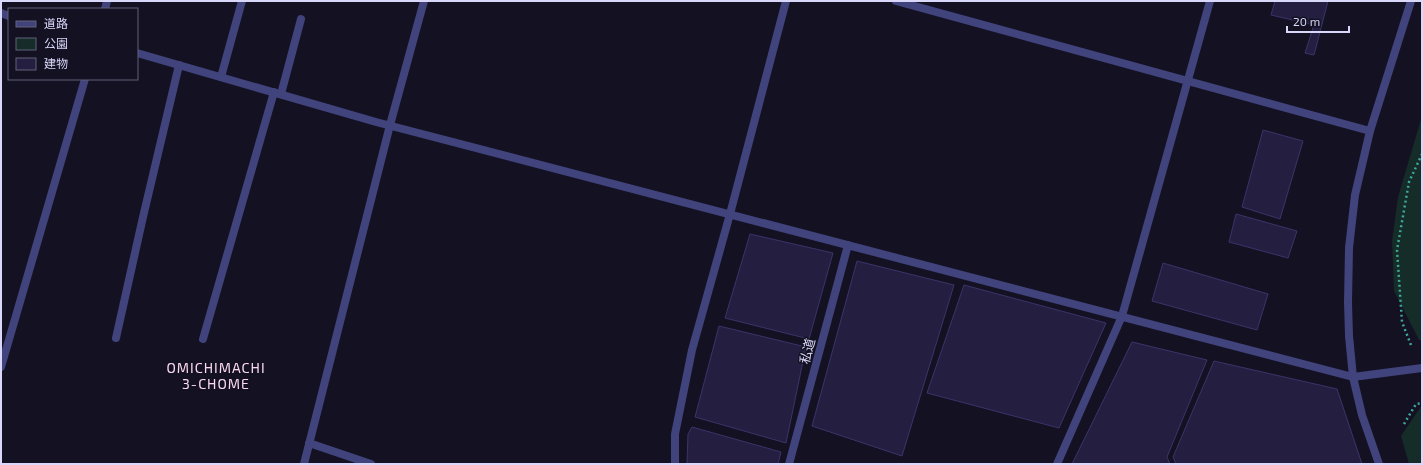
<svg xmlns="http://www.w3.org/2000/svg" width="1423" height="465" viewBox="0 0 1423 465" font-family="'Exo 2','Noto Sans JP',sans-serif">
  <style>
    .green { fill: #152c29 }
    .building { fill: #241f41; stroke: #3b346a }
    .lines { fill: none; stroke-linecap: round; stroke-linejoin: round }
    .path { stroke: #3da89a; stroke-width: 2.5; stroke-dasharray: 2 3; stroke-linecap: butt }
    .service { stroke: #41437c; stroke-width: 8 }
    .minor { stroke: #41437c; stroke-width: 8 }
    .tertiary { stroke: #41437c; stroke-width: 8 }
    .labels { text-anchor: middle; stroke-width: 3; stroke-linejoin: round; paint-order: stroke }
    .street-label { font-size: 13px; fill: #d9d7fa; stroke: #131122 }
    .neighbourhood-label { font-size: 14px; letter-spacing: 1px; fill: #fad9f0; stroke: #131122 }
  </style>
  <rect width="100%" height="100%" fill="#131122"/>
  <g class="green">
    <polygon points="1422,116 1422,340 1419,340 1394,291 1392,241 1398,197"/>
    <polygon points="1422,405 1422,464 1409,464 1401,436"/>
  </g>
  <g class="building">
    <polygon points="1275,1 1328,1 1314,55 1305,53 1314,25 1271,15"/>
    <polygon points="1263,130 1303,141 1280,219 1242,207"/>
    <polygon points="1236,214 1297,231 1288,258 1229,242"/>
    <polygon points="750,234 833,253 809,339 725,318"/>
    <polygon points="857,261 954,285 902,456 812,426"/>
    <polygon points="1163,263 1268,294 1257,330 1152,301"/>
    <polygon points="964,285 1106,323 1059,428 927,393"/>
    <polygon points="719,326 806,347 786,443 695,417"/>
    <polygon points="1132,342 1207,360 1167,457 1170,464 1072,464"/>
    <polygon points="1214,361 1337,389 1362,464 1176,464 1173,457"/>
    <polygon points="692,427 781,452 778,464 687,464 688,434"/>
  </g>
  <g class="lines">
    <g class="path">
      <polyline points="1411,345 1402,322 1397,250 1409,182 1422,154"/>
      <polyline points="1404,424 1416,404 1422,403"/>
    </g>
    <g class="service">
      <polyline points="221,77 242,1"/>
      <polyline points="281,94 301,19"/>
      <polyline points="116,338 143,217 179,65"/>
      <polyline points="203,339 274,92"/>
    </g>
    <g class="minor">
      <polyline points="896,1 1370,131"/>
      <polyline points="105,9 107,1"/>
      <polyline points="1,367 85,79"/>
      <polyline points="1353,377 1422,368"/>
      <polyline points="309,443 371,464"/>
      <polyline points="304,464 390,125 424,1"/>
      <polyline points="789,464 848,245"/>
      <polyline points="1057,464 1122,316 1210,1"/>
    </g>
    <g class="tertiary">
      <polyline points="1,13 9,16"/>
      <polyline points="137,53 376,122 1353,377"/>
      <polyline points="675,464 675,434 692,350 730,214 786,1"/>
      <polyline points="1379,464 1362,415 1353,377 1349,336 1348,302 1349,248 1355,195 1370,131 1411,1"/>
    </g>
  </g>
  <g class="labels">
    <g class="street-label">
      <text transform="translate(807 351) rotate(-75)" y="5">私道</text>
    </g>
    <g class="neighbourhood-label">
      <text x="216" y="373">OMICHIMACHI<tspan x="216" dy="16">3-CHOME</tspan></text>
    </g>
  </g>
  <rect width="1423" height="465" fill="none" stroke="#d9d7fa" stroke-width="4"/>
  <rect x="8" y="8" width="130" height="72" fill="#131122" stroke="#626078"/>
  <rect x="16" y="21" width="20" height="6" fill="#41437c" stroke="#626078"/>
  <text x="44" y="28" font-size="12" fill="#d9d7fa">道路</text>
  <rect x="16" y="38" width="20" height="12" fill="#152c29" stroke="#626078"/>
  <text x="44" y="48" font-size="12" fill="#d9d7fa">公園</text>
  <rect x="16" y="58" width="20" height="12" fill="#241f41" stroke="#626078"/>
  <text x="44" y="68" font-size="12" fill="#d9d7fa">建物</text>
  <path d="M1287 26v6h62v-6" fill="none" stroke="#d9d7fa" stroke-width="2"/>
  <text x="1293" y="26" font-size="12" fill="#d9d7fa" stroke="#131122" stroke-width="3" paint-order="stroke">20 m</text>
</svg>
